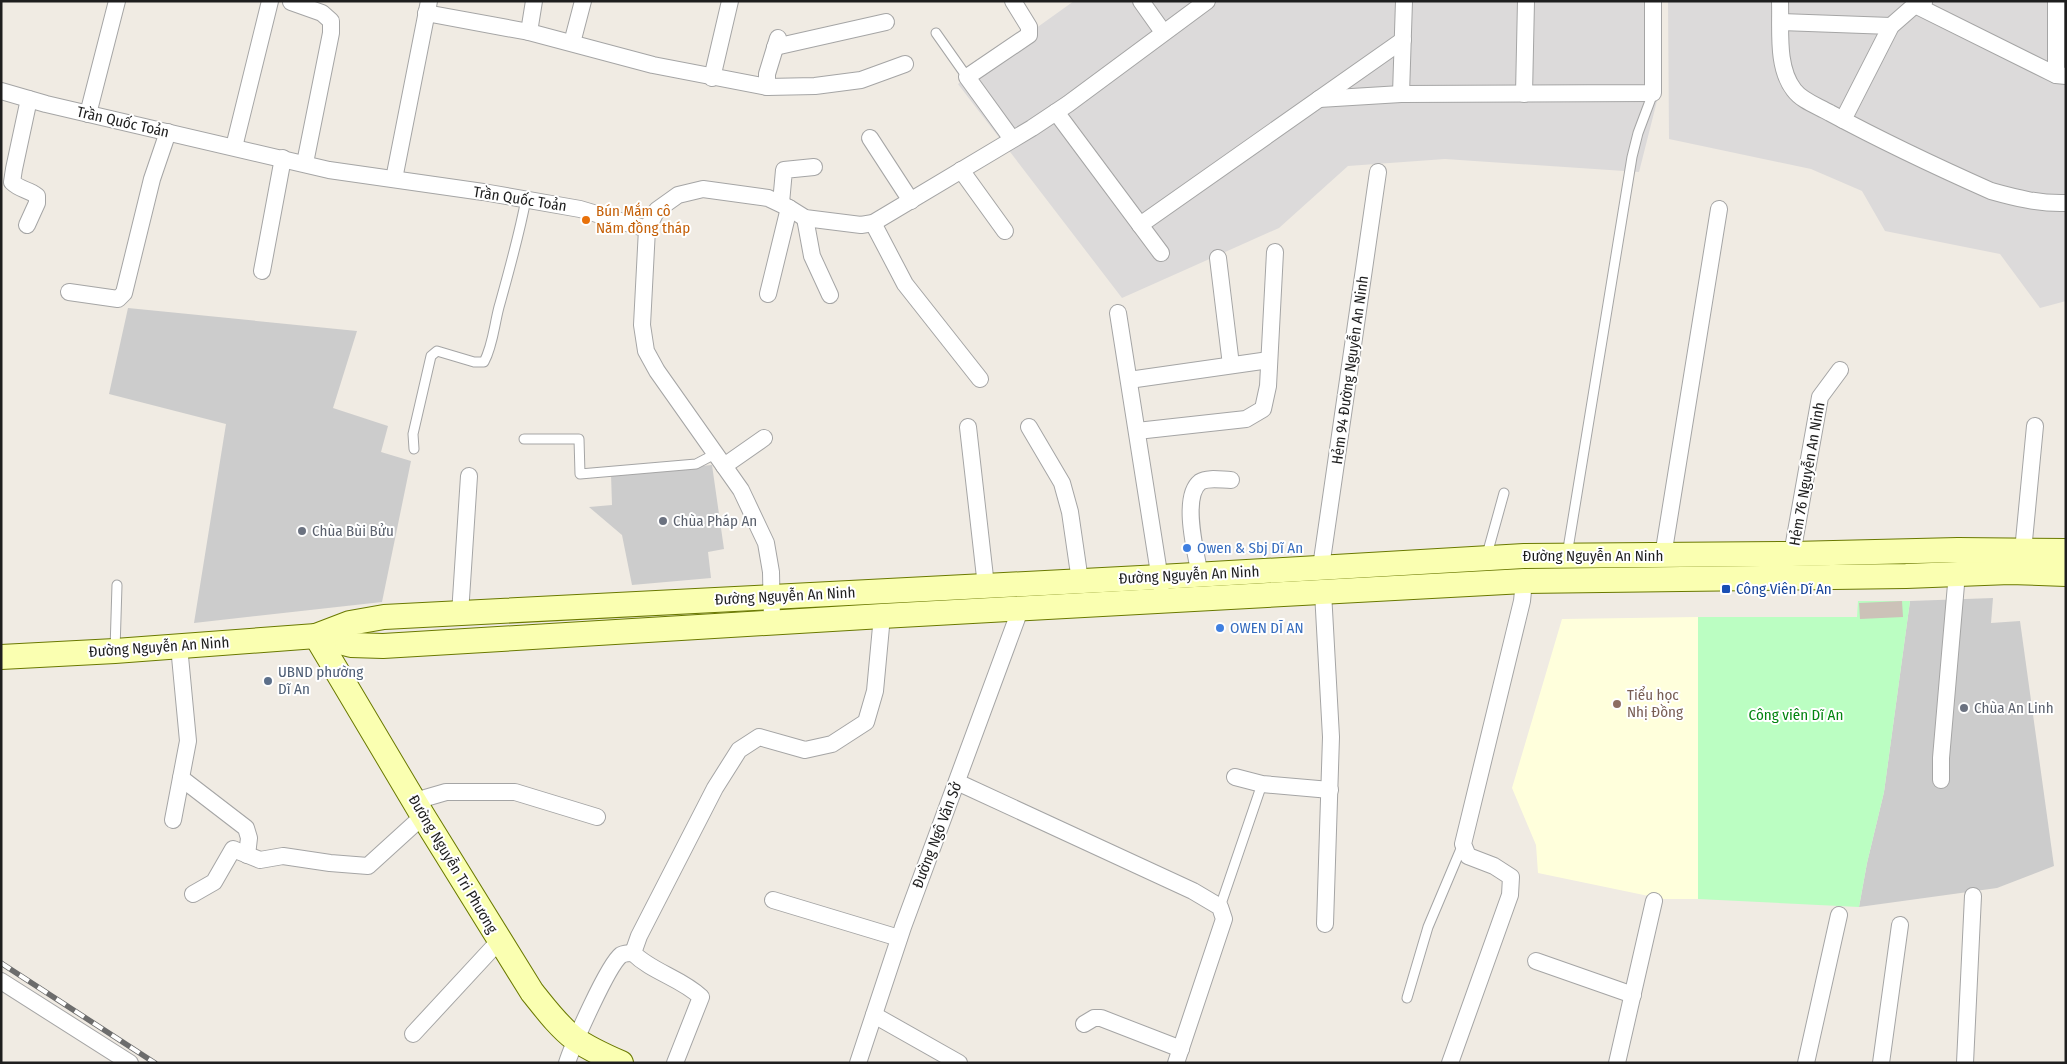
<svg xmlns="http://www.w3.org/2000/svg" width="2067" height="1064" viewBox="0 0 2067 1064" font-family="'Fira Sans Condensed',sans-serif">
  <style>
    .residential { fill: #dcdada }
    .education { fill: #ffffdc }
    .religious { fill: #ccc }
    .park { fill: #bbfec2 }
    .building { fill: #ccc2b8 }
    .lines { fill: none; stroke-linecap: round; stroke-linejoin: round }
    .service-casing { stroke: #a5a5a5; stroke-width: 11 }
    .minor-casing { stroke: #a5a5a5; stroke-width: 18 }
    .secondary-casing { stroke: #6a7900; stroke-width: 26 }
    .service { stroke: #fff; stroke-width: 9 }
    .minor { stroke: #fff; stroke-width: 16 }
    .secondary { stroke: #faffb1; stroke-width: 24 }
    .rail-casing { stroke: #6c6c6c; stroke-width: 5.5 }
    .rail { stroke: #fff; stroke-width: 4; stroke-dasharray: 11; stroke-linecap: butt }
    .food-dot { fill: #e8710a; stroke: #fff; stroke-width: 2 }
    .worship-dot { fill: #6b7280; stroke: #fff; stroke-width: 2 }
    .shop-dot { fill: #3f7fe0; stroke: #fff; stroke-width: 2 }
    .transit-dot { fill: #1a4fb4; stroke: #fff; stroke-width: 2 }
    .service-dot { fill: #5c6f8a; stroke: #fff; stroke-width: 2 }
    .education-dot { fill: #8d6e63; stroke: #fff; stroke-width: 2 }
    .labels { text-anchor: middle; stroke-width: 4; stroke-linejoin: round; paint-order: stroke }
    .street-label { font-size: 15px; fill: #1e1e1e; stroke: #fff }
    .food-label { font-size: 15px; fill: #c56008; stroke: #fff; text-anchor: start }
    .worship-label { font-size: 15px; fill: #5b616d; stroke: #fff; text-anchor: start }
    .shop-label { font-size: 15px; fill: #366cbe; stroke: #fff; text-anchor: start }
    .transit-label { font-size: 15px; fill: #164399; stroke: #fff; text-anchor: start }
    .service-label { font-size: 15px; fill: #4e5e75; stroke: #fff; text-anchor: start }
    .education-label { font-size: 15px; fill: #785e54; stroke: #fff; text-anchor: start }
    .park-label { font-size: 15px; fill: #02850f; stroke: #fff }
  </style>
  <rect width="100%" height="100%" fill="#f0ebe3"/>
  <g class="residential">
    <polygon points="1074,1 1657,1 1658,97 1639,172 1445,159 1348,166 1279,228 1122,298 958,84"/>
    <polygon points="1668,1 2066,1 2066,301 2040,308 2000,254 1885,231 1862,191 1811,169 1669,139"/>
  </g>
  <polygon class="education" points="1698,617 1698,899 1663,899 1538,873 1536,845 1512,788 1562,619"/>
  <g class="religious">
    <polygon points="128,308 357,331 333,408 388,426 381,452 411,461 382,602 194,623 226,424 109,394"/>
    <polygon points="712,465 724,549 708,552 711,578 632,585 622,535 589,507 612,505 611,474"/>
    <polygon points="1993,598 1991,623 2020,621 2054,866 1997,888 1859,907 1867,863 1884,792 1910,601"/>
  </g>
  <polygon class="park" points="1858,601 1910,601 1884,792 1867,863 1859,907 1698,899 1698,617 1857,617"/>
  <polygon class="building" points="1902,601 1903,617 1860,619 1859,603"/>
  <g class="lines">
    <g class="service-casing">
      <g id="service">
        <polyline points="936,33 967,77"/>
        <polyline points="524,439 579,439 580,474 696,464 715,454"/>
        <path d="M 414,449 L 413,434 L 431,356 L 437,351 L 474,362 L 484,362 C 493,345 494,326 499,307 C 509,271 519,236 526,199"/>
        <polyline points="1567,555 1632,157 1638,133 1653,93"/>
        <polyline points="1486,558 1504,493"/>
        <polyline points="115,650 117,585"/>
        <polyline points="1220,907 1262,784"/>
        <polyline points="1407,998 1428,927 1463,844"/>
      </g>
    </g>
    <g class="minor-casing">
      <g id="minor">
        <polyline points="1141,1 1163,32"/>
        <path d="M 1780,1 C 1781,29 1776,67 1794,90 C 1802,101 1818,106 1830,113 C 1882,141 1937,167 1991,191 C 2016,198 2040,204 2066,203"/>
        <polyline points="1915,1 1915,5 2056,75"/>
        <polyline points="2056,1 2056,75 2066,76"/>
        <polyline points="291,2 322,13 331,21 331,33 305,163"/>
        <polyline points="426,13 529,32 653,65 767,87 767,74 778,38"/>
        <polyline points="1781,22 1891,26"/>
        <polyline points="529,32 534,1"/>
        <polyline points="572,43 583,1"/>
        <polyline points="775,47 886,22"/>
        <polyline points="712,78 730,1"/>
        <polyline points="767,87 815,86 861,80 905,64"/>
        <polyline points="1,91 46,104 329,170 483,192 580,209 647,229"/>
        <polyline points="1401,94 1404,1"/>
        <polyline points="1524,94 1526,1"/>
        <polyline points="1319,99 1401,94 1653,93 1653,1"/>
        <polyline points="1056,112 1161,253"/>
        <polyline points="88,114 117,1"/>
        <polyline points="1843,120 1891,26 1915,5 1924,2"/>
        <polyline points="870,138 911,201"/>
        <polyline points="1012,139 967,77 1029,35 1029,27 1013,1"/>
        <polyline points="234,147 270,1"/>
        <polyline points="961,170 1005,231"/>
        <polyline points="394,179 429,1"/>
        <polyline points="781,203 784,170 814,167"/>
        <polyline points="805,218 812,256 830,295"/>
        <polyline points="873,223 905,284 980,379"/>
        <path d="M 27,225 L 37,203 L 37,196 C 28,189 20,190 12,182 L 14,169 L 29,99"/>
        <polyline points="1140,225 1403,40"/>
        <polyline points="1218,258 1231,365"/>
        <polyline points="262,271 283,158"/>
        <polyline points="69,292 118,299 124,293 152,179 168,132"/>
        <polyline points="768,294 789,208"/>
        <polyline points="1118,313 1161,586"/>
        <polyline points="1129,380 1269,360"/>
        <polyline points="968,427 986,586"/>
        <polyline points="1029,427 1062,483 1070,512 1080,581"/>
        <polyline points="1137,431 1246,419 1263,409 1268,386 1275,252"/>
        <polyline points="724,466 764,438"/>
        <polyline points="2023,551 2035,426"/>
        <polyline points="1792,554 1820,397 1840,370"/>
        <polyline points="1663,556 1719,209"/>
        <polyline points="1321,567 1378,172"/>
        <path d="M 1200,575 C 1196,554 1181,497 1200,482 C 1208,477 1222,480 1231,480"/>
        <polyline points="1323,592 1331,737 1325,924"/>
        <polyline points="460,614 469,476"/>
        <polyline points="772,623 771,572 766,543 741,490 657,371 646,351 642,325 647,229 657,210 678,195 703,189 768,198 789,208 805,218 861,225 873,223 1032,128 1068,104 1207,1"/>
        <polyline points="1235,777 1262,784 1330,790"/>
        <polyline points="181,778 246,828 249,838 247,855"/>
        <polyline points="1941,780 1941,758 1957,573"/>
        <polyline points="957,782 1193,891 1220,907 1224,919 1176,1063"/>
        <polyline points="415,801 446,792 515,792 597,817"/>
        <polyline points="173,820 188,741 179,646"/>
        <polyline points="193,894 214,882 233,849 260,860 283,856 330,863 368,866 423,816"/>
        <polyline points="773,900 899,938"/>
        <polyline points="1536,961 1633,995"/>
        <polyline points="1,981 130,1063"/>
        <polyline points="874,1015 959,1063"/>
        <polyline points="1084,1024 1094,1018 1101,1018 1181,1049"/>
        <polyline points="413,1034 500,940"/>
        <path d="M 567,1063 C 573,1044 608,965 621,955 C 625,953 629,953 633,953"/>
        <path d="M 675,1063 L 701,997 C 681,978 652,972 633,953 L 639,936 L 715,788 L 739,750 L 759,737 L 805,750 L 832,744 L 866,722 L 875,691 L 882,616"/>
        <polyline points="858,1063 903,927 1020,610"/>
        <polyline points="1450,1063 1510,895 1511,877 1494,866 1468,856 1463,844 1522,601 1524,581"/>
        <polyline points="1617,1063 1654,901"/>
        <polyline points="1806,1063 1839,915"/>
        <polyline points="1881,1063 1900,925"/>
        <polyline points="1965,1063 1973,896"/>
      </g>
    </g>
    <g class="secondary-casing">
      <g id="secondary">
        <polyline points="316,636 351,645 383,646 882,616 1524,581 1906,576 2010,572 2066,574"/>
        <path d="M 316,636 L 423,816 L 532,992 C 545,1008 558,1026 575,1039 C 589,1049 605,1056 621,1063"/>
        <polyline points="1,657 115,651 316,636 350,623 384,617 1160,577 1524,556 1792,554 1958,550 2066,551"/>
      </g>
    </g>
    <use href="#service" class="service"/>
    <use href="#minor" class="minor"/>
    <use href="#secondary" class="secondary"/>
    <g class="rail-casing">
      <polyline id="rail" points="1,963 155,1063"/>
    </g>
    <use href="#rail" class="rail"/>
  </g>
  <circle class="food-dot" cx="586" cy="220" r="5"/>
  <g class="worship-dot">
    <circle cx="663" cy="521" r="5"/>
    <circle cx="302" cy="531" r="5"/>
    <circle cx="1964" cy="708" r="5"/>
  </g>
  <g class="shop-dot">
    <circle cx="1187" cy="548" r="5"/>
    <circle cx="1220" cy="628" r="5"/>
  </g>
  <rect class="transit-dot" x="1721" y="584" width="10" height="10" rx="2.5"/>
  <circle class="service-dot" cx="268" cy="681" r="5"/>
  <circle class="education-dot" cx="1617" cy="704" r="5"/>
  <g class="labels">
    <g class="street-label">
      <text transform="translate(123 122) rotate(13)" y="5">Trần Quốc Toản</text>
      <text transform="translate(520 199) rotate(9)" y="5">Trần Quốc Toản</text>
      <text transform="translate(1350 370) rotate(-82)" y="5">Hẻm 94 Đường Nguyễn An Ninh</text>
      <text transform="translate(1807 474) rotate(-80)" y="5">Hẻm 76 Nguyễn An Ninh</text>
      <text x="1593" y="561">Đường Nguyễn An Ninh</text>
      <text transform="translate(1189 575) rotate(-3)" y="5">Đường Nguyễn An Ninh</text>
      <text transform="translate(785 596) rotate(-3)" y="5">Đường Nguyễn An Ninh</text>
      <text transform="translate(159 647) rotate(-4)" y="5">Đường Nguyễn An Ninh</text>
      <text transform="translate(937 835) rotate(-69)" y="5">Đường Ngô Văn Sở</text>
      <text transform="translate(453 864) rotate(59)" y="5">Đường Nguyễn Tri Phương</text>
    </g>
    <g class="food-label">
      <text x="596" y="216">Bún Mắm cô<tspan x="596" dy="17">Năm đồng tháp</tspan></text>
    </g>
    <g class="worship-label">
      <text x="673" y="526">Chùa Pháp An</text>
      <text x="312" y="536">Chùa Bùi Bửu</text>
      <text x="1974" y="713">Chùa An Linh</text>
    </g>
    <g class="shop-label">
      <text x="1197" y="553">Owen &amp; Sbj Dĩ An</text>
      <text x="1230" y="633">OWEN DĨ AN</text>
    </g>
    <g class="transit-label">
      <text x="1736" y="594">Công Viên Dĩ An</text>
    </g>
    <g class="service-label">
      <text x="278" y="677">UBND phường<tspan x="278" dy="17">Dĩ An</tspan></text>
    </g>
    <g class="education-label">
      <text x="1627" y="700">Tiểu học<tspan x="1627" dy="17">Nhị Đồng</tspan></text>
    </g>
    <g class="park-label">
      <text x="1796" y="720">Công viên Dĩ An</text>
    </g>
  </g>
  <rect width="2067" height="1064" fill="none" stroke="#1e1e1e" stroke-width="5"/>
</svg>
